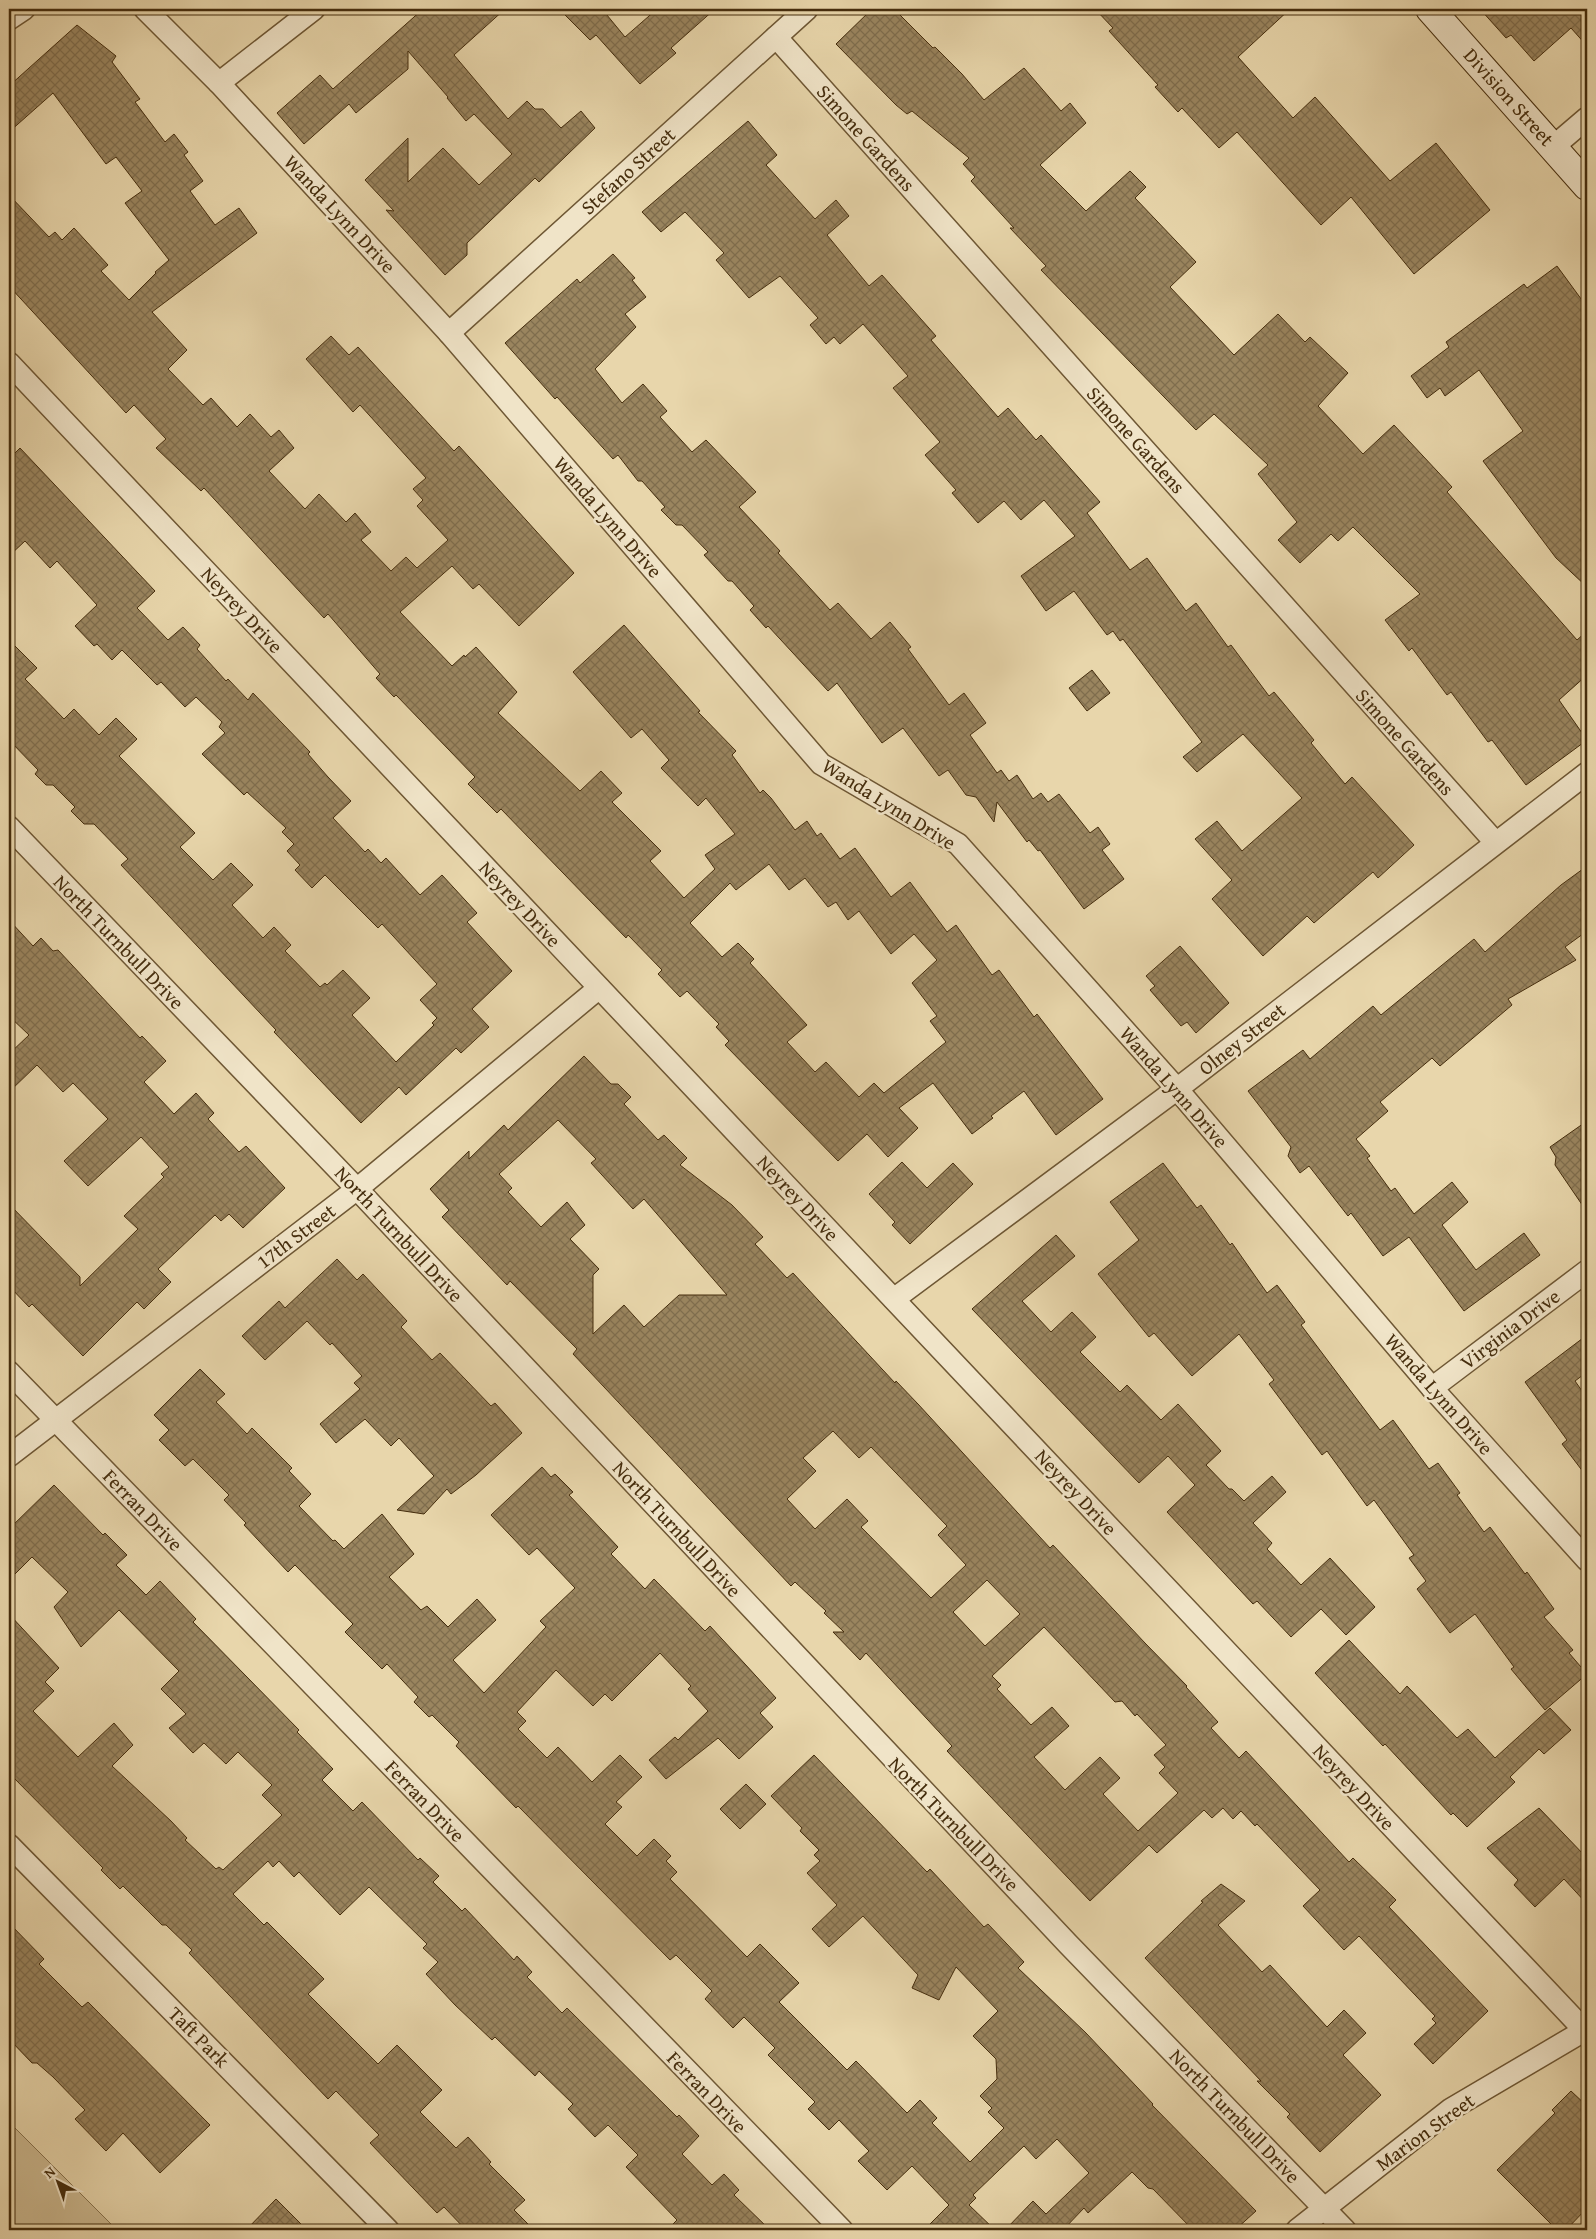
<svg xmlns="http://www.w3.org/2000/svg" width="1596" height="2239" viewBox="0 0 1596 2239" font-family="'Gentium Book Plus',serif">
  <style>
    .park { fill: #ccb990; stroke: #88734e }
    .building { fill: url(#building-cross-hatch); stroke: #452d0d; fill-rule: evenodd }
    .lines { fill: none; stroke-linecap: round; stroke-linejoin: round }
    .street-casing { stroke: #6e5734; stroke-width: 24 }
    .secondary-casing { stroke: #452d0d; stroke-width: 30 }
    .street { stroke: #f0e4c8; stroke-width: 21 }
    .secondary { stroke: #f0e4c8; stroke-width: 28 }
    .labels { text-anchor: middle; stroke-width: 5; stroke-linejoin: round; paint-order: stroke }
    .street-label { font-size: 20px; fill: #452d0d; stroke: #f0e4c8 }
  </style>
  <defs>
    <pattern id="building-cross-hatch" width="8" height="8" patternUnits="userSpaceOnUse" patternTransform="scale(1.25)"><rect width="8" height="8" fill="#9a855f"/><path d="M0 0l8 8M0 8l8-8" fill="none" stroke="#7f6d4d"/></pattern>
  </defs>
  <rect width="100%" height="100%" fill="#e8d6ab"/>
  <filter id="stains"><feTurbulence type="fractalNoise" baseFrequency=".004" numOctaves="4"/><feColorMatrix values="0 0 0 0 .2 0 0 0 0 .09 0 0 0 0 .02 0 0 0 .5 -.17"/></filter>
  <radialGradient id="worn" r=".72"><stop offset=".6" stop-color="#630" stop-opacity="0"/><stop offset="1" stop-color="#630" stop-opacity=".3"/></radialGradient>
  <polygon class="park" points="9,2122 117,2230 9,2230"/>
  <g class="building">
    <polygon points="423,9 505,9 454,55 508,119 527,101 535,109 543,109 561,128 581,111 595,128 539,182 535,178 467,243 467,255 445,275 386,210 394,211 365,180 408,138 408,182 443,148 479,185 512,154 474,114 466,121 447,98 448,97 408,51 408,69 356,113 349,104 304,144 277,113 320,75 333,89"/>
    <polygon points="559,9 602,9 625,37 657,9 715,9 671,48 676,53 640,84 596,35 590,40"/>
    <polygon points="872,9 894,9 933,48 935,47 962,74 984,100 1024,68 1061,111 1070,103 1086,123 1040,165 1086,211 1130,171 1146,187 1135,198 1196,262 1170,287 1234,355 1278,314 1305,342 1310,337 1348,373 1318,406 1363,454 1394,425 1452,487 1447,492 1577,640 1587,631 1587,675 1559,700 1587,740 1526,785 1492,740 1488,742 1451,692 1447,695 1412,648 1409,651 1385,620 1420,594 1353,527 1338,541 1331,534 1300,563 1278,540 1297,522 1258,474 1268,465 1214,414 1196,430 1041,270 1046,266 1010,228 1014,228 971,181 975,177 963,164 969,158 912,111 907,114 896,105 836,44"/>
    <polygon points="1095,9 1290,9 1238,57 1293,118 1315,97 1390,181 1436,143 1490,210 1414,274 1351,197 1321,225 1237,132 1219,148 1182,108 1178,112 1155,87 1158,85 1109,31 1113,28"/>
    <polygon points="1480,9 1587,9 1587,46 1571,28 1534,61 1511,35 1506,38"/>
    <path d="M 77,25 L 116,56 L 112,62 L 140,99 L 135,102 L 165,142 L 174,134 L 188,152 L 184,155 L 203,181 L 190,191 L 215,225 L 239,208 L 257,233 L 152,312 L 187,350 L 168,369 L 203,405 L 211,398 L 237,427 L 250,414 L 271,437 L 279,430 L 294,448 L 269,471 L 305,509 L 319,494 L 346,522 L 355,513 L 371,532 L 361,540 L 391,571 L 406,557 L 417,568 L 448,540 L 417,506 L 423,500 L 413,489 L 426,478 L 360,405 L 353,412 L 306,359 L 331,336 L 349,355 L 358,347 L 454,451 L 459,446 L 574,573 L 519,626 L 479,584 L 473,589 L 452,566 L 400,612 L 452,666 L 464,655 L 465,657 L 476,647 L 517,692 L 498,713 L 580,791 L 601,771 L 622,793 L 612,802 L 661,851 L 650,861 L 684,898 L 715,869 L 705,855 L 735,834 L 706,798 L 698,806 L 661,768 L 669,760 L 642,729 L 631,738 L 573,672 L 624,625 L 700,711 L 698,712 L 736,751 L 732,755 L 760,793 L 763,790 L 771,798 L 795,830 L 807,821 L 817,836 L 821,833 L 840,859 L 855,848 L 891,897 L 910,882 L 947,932 L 956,925 L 992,975 L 999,970 L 1034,1017 L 1037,1014 L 1103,1099 L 1056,1135 L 1024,1091 L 991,1116 L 993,1118 L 972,1134 L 933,1083 L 899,1108 L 918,1128 L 888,1157 L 867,1134 L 838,1161 L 725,1045 L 729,1041 L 716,1027 L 719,1024 L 687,991 L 680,997 L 658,974 L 662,970 L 628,935 L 626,938 L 501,809 L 497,813 L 468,784 L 475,777 L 396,695 L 394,697 L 376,678 L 380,674 L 328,614 L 324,618 L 204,488 L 201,491 L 156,448 L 166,439 L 134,405 L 126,413 L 9,286 L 9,195 L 49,237 L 55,232 L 62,240 L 74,228 L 108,265 L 101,271 L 129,300 L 156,273 L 155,272 L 169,260 L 125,203 L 142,191 L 116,157 L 106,164 L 53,93 L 9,132 L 9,86 ZM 769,864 L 789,890 L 805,878 L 828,907 L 836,902 L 848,920 L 859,911 L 891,954 L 914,934 L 937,960 L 912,983 L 937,1016 L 930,1021 L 946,1042 L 884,1093 L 874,1083 L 859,1097 L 826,1062 L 815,1072 L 787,1042 L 807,1025 L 750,963 L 754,959 L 738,943 L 722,957 L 690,923 L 730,883 L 736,890 Z"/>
    <polygon points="748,121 777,155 766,165 815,219 836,200 849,216 827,235 869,286 882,275 936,336 931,340 998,417 1008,408 1036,440 1041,435 1100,502 1087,513 1130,570 1147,558 1186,611 1196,603 1228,647 1231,645 1269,696 1274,692 1314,740 1311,743 1345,784 1352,777 1414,845 1378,878 1373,872 1314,923 1307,916 1263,956 1212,899 1232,880 1195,839 1217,821 1242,851 1302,798 1243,734 1197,772 1183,757 1202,742 1123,639 1120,641 1113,631 1107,635 1074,591 1046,611 1021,576 1075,536 1044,500 1021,520 1004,501 978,523 952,493 956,490 925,455 940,442 893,388 908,376 863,324 840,344 834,337 826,344 810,325 818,318 780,276 749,298 716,260 724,253 685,212 661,232 642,212"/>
    <polygon points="613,254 635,278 632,280 646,297 625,314 636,327 595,369 622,403 643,384 667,411 660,417 692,452 706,440 756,492 739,507 780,551 778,553 830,610 838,603 871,639 890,622 911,647 908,649 949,705 964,693 986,723 970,735 997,773 1001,770 1009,781 1017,775 1033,799 1041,793 1048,802 1059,794 1090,833 1098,827 1110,844 1102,850 1124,879 1084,909 1040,850 1038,851 1029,840 1027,842 997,802 994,822 976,797 966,795 948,770 939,776 903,728 882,743 837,683 828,691 768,626 766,628 750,610 754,606 732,581 728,581 704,555 708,552 682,525 676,525 661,510 665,507 642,481 638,481 618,455 613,459 557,397 555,399 505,343 577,279 580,283"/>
    <polygon points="1557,266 1587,307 1587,587 1556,558 1483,461 1523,431 1479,370 1445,396 1440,388 1427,398 1411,376 1449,347 1446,342 1524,284 1527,288"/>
    <polygon points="20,448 155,591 137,608 168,640 183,627 200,645 197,649 226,681 228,679 248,700 253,693 310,752 308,754 328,777 351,801 333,818 365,852 368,849 381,863 386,858 420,895 442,875 477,913 467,922 512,971 472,1009 489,1027 461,1053 456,1048 406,1095 399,1087 361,1123 274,1032 276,1030 121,865 128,859 94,824 84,824 71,811 75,807 53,785 46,785 35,774 38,770 9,740 9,640 37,668 25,679 64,719 74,709 99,735 116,718 137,739 119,756 195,833 180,847 213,880 231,863 253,885 232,905 263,938 274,927 291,945 285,951 320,987 325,983 327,985 343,970 370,998 352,1015 396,1062 434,1025 432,1023 437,1018 420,1000 437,984 382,924 378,928 325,875 312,888 295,870 300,865 287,851 294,844 282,832 286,828 247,792 244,795 202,754 225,733 219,727 222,722 196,697 185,707 161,682 157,685 122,650 112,660 97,644 94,646 75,626 97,605 57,561 50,568 25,541 9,556 9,459"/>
    <polygon points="1092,670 1110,693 1087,711 1069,688"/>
    <polygon points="1587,866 1587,931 1565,947 1576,960 1508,999 1512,1005 1440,1066 1432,1058 1380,1102 1388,1111 1356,1139 1370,1156 1367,1158 1391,1191 1395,1188 1414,1214 1452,1182 1468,1202 1442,1225 1476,1270 1524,1233 1540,1255 1464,1311 1409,1237 1383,1256 1351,1213 1348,1216 1309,1166 1300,1173 1288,1156 1291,1147 1248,1091 1303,1050 1310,1059 1373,1006 1381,1015 1474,939 1485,952 1561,885"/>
    <polygon points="9,920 33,946 41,938 53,951 58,950 140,1038 142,1036 166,1061 144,1082 174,1114 196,1093 214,1113 208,1119 239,1152 246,1146 285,1188 243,1228 229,1214 221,1221 215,1215 158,1269 171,1282 144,1309 137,1302 83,1356 32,1304 29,1307 9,1286 9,1204 80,1277 80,1286 138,1229 124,1216 164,1177 161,1174 169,1167 141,1137 88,1186 64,1161 108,1119 73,1083 63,1092 37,1065 9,1092 9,1054 29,1035 9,1016"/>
    <polygon points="1180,946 1229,1003 1196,1033 1187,1022 1181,1026 1150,990 1155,986 1146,976"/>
    <path d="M 584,1056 L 611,1084 L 618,1084 L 631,1097 L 624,1104 L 658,1140 L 664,1135 L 687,1158 L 680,1165 L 732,1205 L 763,1237 L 755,1244 L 787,1278 L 793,1273 L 895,1383 L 896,1381 L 918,1404 L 1050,1548 L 1053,1545 L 1145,1643 L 1187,1686 L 1186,1687 L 1218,1722 L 1211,1728 L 1239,1758 L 1246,1751 L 1349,1862 L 1353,1858 L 1396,1900 L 1389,1907 L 1488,2011 L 1433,2064 L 1414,2044 L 1436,2023 L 1432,2019 L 1435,2016 L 1359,1936 L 1344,1950 L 1303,1906 L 1320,1890 L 1257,1824 L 1255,1826 L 1241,1811 L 1233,1819 L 1223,1808 L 1212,1818 L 1204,1810 L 1157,1853 L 1149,1845 L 1090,1901 L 947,1751 L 952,1746 L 866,1653 L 860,1660 L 833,1632 L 844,1632 L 824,1613 L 826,1611 L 795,1582 L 791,1586 L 573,1354 L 577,1349 L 510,1281 L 507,1285 L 442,1217 L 449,1210 L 430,1189 L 469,1151 L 469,1159 L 504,1125 L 508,1130 ZM 558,1120 L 596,1159 L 591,1163 L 633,1209 L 644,1199 L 727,1295 L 679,1295 L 644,1327 L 624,1305 L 593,1334 L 593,1275 L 599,1269 L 570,1239 L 585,1225 L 567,1202 L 541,1227 L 508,1192 L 512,1188 L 499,1174 ZM 833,1431 L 859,1458 L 871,1447 L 947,1526 L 938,1535 L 966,1565 L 931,1598 L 861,1527 L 868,1521 L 847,1499 L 815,1529 L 787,1499 L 816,1471 L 803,1458 ZM 987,1580 L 1020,1614 L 985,1646 L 953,1612 ZM 1044,1627 L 1115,1702 L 1122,1701 L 1135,1716 L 1137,1714 L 1166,1745 L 1154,1755 L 1165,1767 L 1159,1773 L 1178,1793 L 1138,1831 L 1103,1794 L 1120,1778 L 1100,1757 L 1065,1790 L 1034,1757 L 1069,1726 L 1052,1707 L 1031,1725 L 997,1689 L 1001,1685 L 992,1676 Z"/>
    <polygon points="1587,1121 1587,1212 1555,1165 1556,1157 1550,1147"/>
    <polygon points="902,1162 927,1188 953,1163 973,1184 910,1244 892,1225 895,1222 869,1194"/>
    <polygon points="1163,1163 1197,1208 1201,1205 1230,1245 1232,1243 1267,1293 1277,1285 1305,1322 1301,1325 1380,1430 1393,1420 1429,1469 1438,1463 1460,1493 1457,1495 1484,1532 1490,1527 1525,1574 1527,1572 1554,1609 1544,1617 1573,1650 1569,1653 1587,1674 1545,1710 1511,1669 1514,1667 1475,1614 1450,1633 1417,1589 1426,1581 1409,1558 1414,1555 1374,1500 1367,1506 1327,1451 1322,1455 1269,1384 1274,1380 1239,1334 1192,1376 1154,1333 1149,1337 1098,1274 1139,1240 1110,1202"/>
    <polygon points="1056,1235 1075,1256 1022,1301 1051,1332 1072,1312 1096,1337 1080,1352 1120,1392 1127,1385 1161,1420 1178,1404 1221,1451 1206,1465 1229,1489 1232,1489 1244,1501 1272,1476 1286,1492 1253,1523 1272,1543 1267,1549 1301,1585 1330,1558 1375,1607 1346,1635 1321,1609 1291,1637 1257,1601 1253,1604 1167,1512 1195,1485 1168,1456 1139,1483 972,1309"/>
    <polygon points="337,1259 357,1280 363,1274 407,1321 401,1327 432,1360 440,1353 491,1406 495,1403 522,1433 476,1475 451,1494 447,1489 424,1514 397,1510 434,1476 399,1438 391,1446 365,1419 336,1443 320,1424 360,1389 354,1383 362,1376 332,1343 330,1345 307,1321 265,1360 242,1336 279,1301 285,1308"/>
    <polygon points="1587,1335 1587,1372 1575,1381 1587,1398 1587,1477 1562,1444 1567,1440 1525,1382"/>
    <polygon points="200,1369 225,1394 216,1402 247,1434 252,1428 292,1468 289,1471 311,1494 299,1506 333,1541 335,1540 344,1549 382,1514 414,1554 389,1577 421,1610 427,1606 448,1627 477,1599 496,1620 453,1660 484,1693 546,1627 540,1621 575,1588 537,1548 529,1555 491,1515 542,1467 551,1477 555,1474 573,1492 569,1495 618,1547 611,1554 645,1589 654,1579 705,1631 710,1626 745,1664 776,1698 760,1713 773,1727 739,1759 718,1738 666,1779 649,1760 675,1737 678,1740 708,1711 688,1689 691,1686 660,1653 612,1701 605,1694 593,1706 556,1670 517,1712 526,1721 518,1729 547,1758 558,1747 592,1782 620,1755 642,1777 616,1802 622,1807 605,1824 637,1856 654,1839 671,1856 666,1861 677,1872 670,1879 747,1957 760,1944 799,1983 779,2002 847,2070 856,2061 907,2113 920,2100 937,2118 932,2123 970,2162 1004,2128 988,2112 992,2108 980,2096 997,2079 996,2059 973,2036 998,2011 956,1967 939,2000 912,1988 918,1975 863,1916 829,1947 812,1929 837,1905 807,1873 820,1861 814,1855 819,1850 800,1831 802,1828 771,1796 814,1755 927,1872 930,1869 984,1927 988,1924 1024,1962 1018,1968 1086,2033 1153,2104 1152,2105 1256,2211 1235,2230 1193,2230 1153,2189 1148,2188 1132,2172 1088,2213 1084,2208 1063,2230 1005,2230 1033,2201 1046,2214 1089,2173 1057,2139 1036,2159 1024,2146 973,2195 976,2198 969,2205 995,2230 924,2230 949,2205 912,2166 887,2190 858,2161 869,2151 839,2120 829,2130 808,2109 815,2102 768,2055 775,2048 744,2017 733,2028 705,1999 712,1991 676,1955 670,1960 518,1806 516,1808 456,1746 459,1742 432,1715 429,1717 414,1702 418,1697 387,1664 382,1669 345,1632 353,1624 295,1565 288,1572 244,1525 246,1523 224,1500 229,1495 193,1459 185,1466 159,1440 169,1430 154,1415"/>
    <polygon points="54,1485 103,1535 105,1533 127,1555 116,1565 146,1595 160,1581 196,1619 193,1622 299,1730 297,1732 333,1769 322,1780 353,1811 362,1802 418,1860 420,1858 439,1876 433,1882 462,1911 465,1908 514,1960 517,1956 532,1972 527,1977 562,2013 567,2008 677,2117 679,2115 699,2136 682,2154 712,2185 724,2174 739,2190 734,2195 770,2230 667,2230 677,2220 626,2167 638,2155 608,2125 595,2137 568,2109 573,2104 539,2071 535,2076 495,2037 492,2040 455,2005 426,1974 438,1962 423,1948 427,1944 369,1887 340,1915 299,1872 294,1877 279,1861 273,1867 268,1861 233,1894 264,1925 267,1922 324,1979 308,1994 378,2064 397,2045 442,2090 420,2112 456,2148 468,2137 491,2162 489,2164 525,2200 514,2210 534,2230 466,2230 444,2207 437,2213 370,2143 379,2135 336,2091 328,2099 189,1953 192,1950 166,1925 162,1925 123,1886 120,1889 101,1870 103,1868 9,1773 9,1614 59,1668 45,1682 54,1691 33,1711 78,1757 114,1723 133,1745 112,1766 171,1821 187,1838 185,1840 216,1869 219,1867 223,1870 282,1815 262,1795 272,1785 238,1752 226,1764 204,1743 193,1753 169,1728 186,1714 161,1689 179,1671 119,1610 81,1647 54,1607 68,1592 32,1557 9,1580 9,1529"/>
    <polygon points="1349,1640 1400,1694 1407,1686 1457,1738 1468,1729 1495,1758 1550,1708 1571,1730 1544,1754 1539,1749 1510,1777 1515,1782 1467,1827 1453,1813 1451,1815 1385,1744 1383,1746 1315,1673"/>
    <polygon points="746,1784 766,1804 740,1829 720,1809"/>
    <polygon points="1539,1808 1587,1858 1587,1904 1564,1879 1535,1907 1514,1885 1518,1880 1487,1848"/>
    <polygon points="1221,1884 1245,1901 1218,1925 1262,1972 1270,1965 1327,2027 1344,2010 1366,2033 1343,2055 1381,2095 1320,2152 1287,2117 1290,2114 1257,2081 1261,2081 1145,1958 1203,1902 1201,1901"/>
    <polygon points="9,1923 44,1959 39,1964 82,2007 88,2002 210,2125 160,2173 123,2133 106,2151 75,2119 85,2110 53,2077 37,2063 32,2063 9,2039"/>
    <polygon points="1571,2091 1587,2106 1587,2208 1566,2230 1557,2230 1497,2170 1555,2113 1552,2110"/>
    <polygon points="276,2199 307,2230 246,2230"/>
  </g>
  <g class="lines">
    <g class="street-casing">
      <g id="street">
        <polyline points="145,9 219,83 449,333 821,764 958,844 1177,1089 1432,1388 1587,1560"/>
        <polyline points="9,19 24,9"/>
        <polyline points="776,37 1495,842"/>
        <polyline points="219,83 314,9"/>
        <polyline points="1553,147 1587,118"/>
        <polyline points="449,333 807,9"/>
        <polyline points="9,363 1587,2033"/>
        <polyline points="9,827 357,1189 1068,1944 1345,2230"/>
        <polyline points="894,1299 1177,1089 1587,773"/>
        <polyline points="9,1372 842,2230"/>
        <polyline points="1432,1388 1587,1271"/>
        <polyline points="9,1456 357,1189 599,988"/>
        <polyline points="9,1845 388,2230"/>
        <polyline points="1297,2230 1451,2109 1587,2029"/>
      </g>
    </g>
    <g class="secondary-casing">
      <polyline id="secondary" points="1430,9 1587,186"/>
    </g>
    <use href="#street" class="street"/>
    <use href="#secondary" class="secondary"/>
  </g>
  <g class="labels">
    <g class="street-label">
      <text transform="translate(1509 97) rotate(48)" y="7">Division Street</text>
      <text transform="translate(866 138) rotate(48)" y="7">Simone Gardens</text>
      <text transform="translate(628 171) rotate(-42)" y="7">Stefano Street</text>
      <text transform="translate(340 214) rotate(47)" y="7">Wanda Lynn Drive</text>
      <text transform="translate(1136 440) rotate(48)" y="7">Simone Gardens</text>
      <text transform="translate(608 517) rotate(49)" y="7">Wanda Lynn Drive</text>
      <text transform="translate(242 610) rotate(47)" y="7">Neyrey Drive</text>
      <text transform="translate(1405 742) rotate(48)" y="7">Simone Gardens</text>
      <text transform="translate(889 804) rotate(32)" y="7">Wanda Lynn Drive</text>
      <text transform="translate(520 904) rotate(47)" y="7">Neyrey Drive</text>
      <text transform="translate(119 942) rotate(46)" y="7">North Turnbull Drive</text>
      <text transform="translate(1242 1039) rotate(-38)" y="7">Olney Street</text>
      <text transform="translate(1174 1087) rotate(49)" y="7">Wanda Lynn Drive</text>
      <text transform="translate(798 1198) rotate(47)" y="7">Neyrey Drive</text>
      <text transform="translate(399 1234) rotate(47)" y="7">North Turnbull Drive</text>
      <text transform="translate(296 1236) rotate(-37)" y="7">17th Street</text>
      <text transform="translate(1510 1329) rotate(-37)" y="7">Virginia Drive</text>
      <text transform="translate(1439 1394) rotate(49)" y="7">Wanda Lynn Drive</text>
      <text transform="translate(1076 1492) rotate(47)" y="7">Neyrey Drive</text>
      <text transform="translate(143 1510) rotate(46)" y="7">Ferran Drive</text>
      <text transform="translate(677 1529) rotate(47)" y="7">North Turnbull Drive</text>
      <text transform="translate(1354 1787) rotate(47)" y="7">Neyrey Drive</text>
      <text transform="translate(425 1801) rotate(46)" y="7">Ferran Drive</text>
      <text transform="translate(954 1824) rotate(46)" y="7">North Turnbull Drive</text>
      <text transform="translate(199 2037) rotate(45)" y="7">Taft Park</text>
      <text transform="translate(707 2092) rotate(46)" y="7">Ferran Drive</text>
      <text transform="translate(1235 2116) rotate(46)" y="7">North Turnbull Drive</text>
      <text transform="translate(1425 2132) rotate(-36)" y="7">Marion Street</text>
    </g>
  </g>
  <rect width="1596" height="2239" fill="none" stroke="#e8d6ab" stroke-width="30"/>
  <rect x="10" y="10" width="1576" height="2219" fill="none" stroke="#452d0d" stroke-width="2.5"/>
  <rect x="15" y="15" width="1566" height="2209" fill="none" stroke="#452d0d"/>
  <g transform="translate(58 2182) rotate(319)" stroke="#f0e4c8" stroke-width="4" paint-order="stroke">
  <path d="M0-4L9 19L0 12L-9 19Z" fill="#452d0d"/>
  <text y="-8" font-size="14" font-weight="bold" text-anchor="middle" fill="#452d0d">N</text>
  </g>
  <rect width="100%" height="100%" filter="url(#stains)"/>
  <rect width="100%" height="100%" fill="url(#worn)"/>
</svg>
